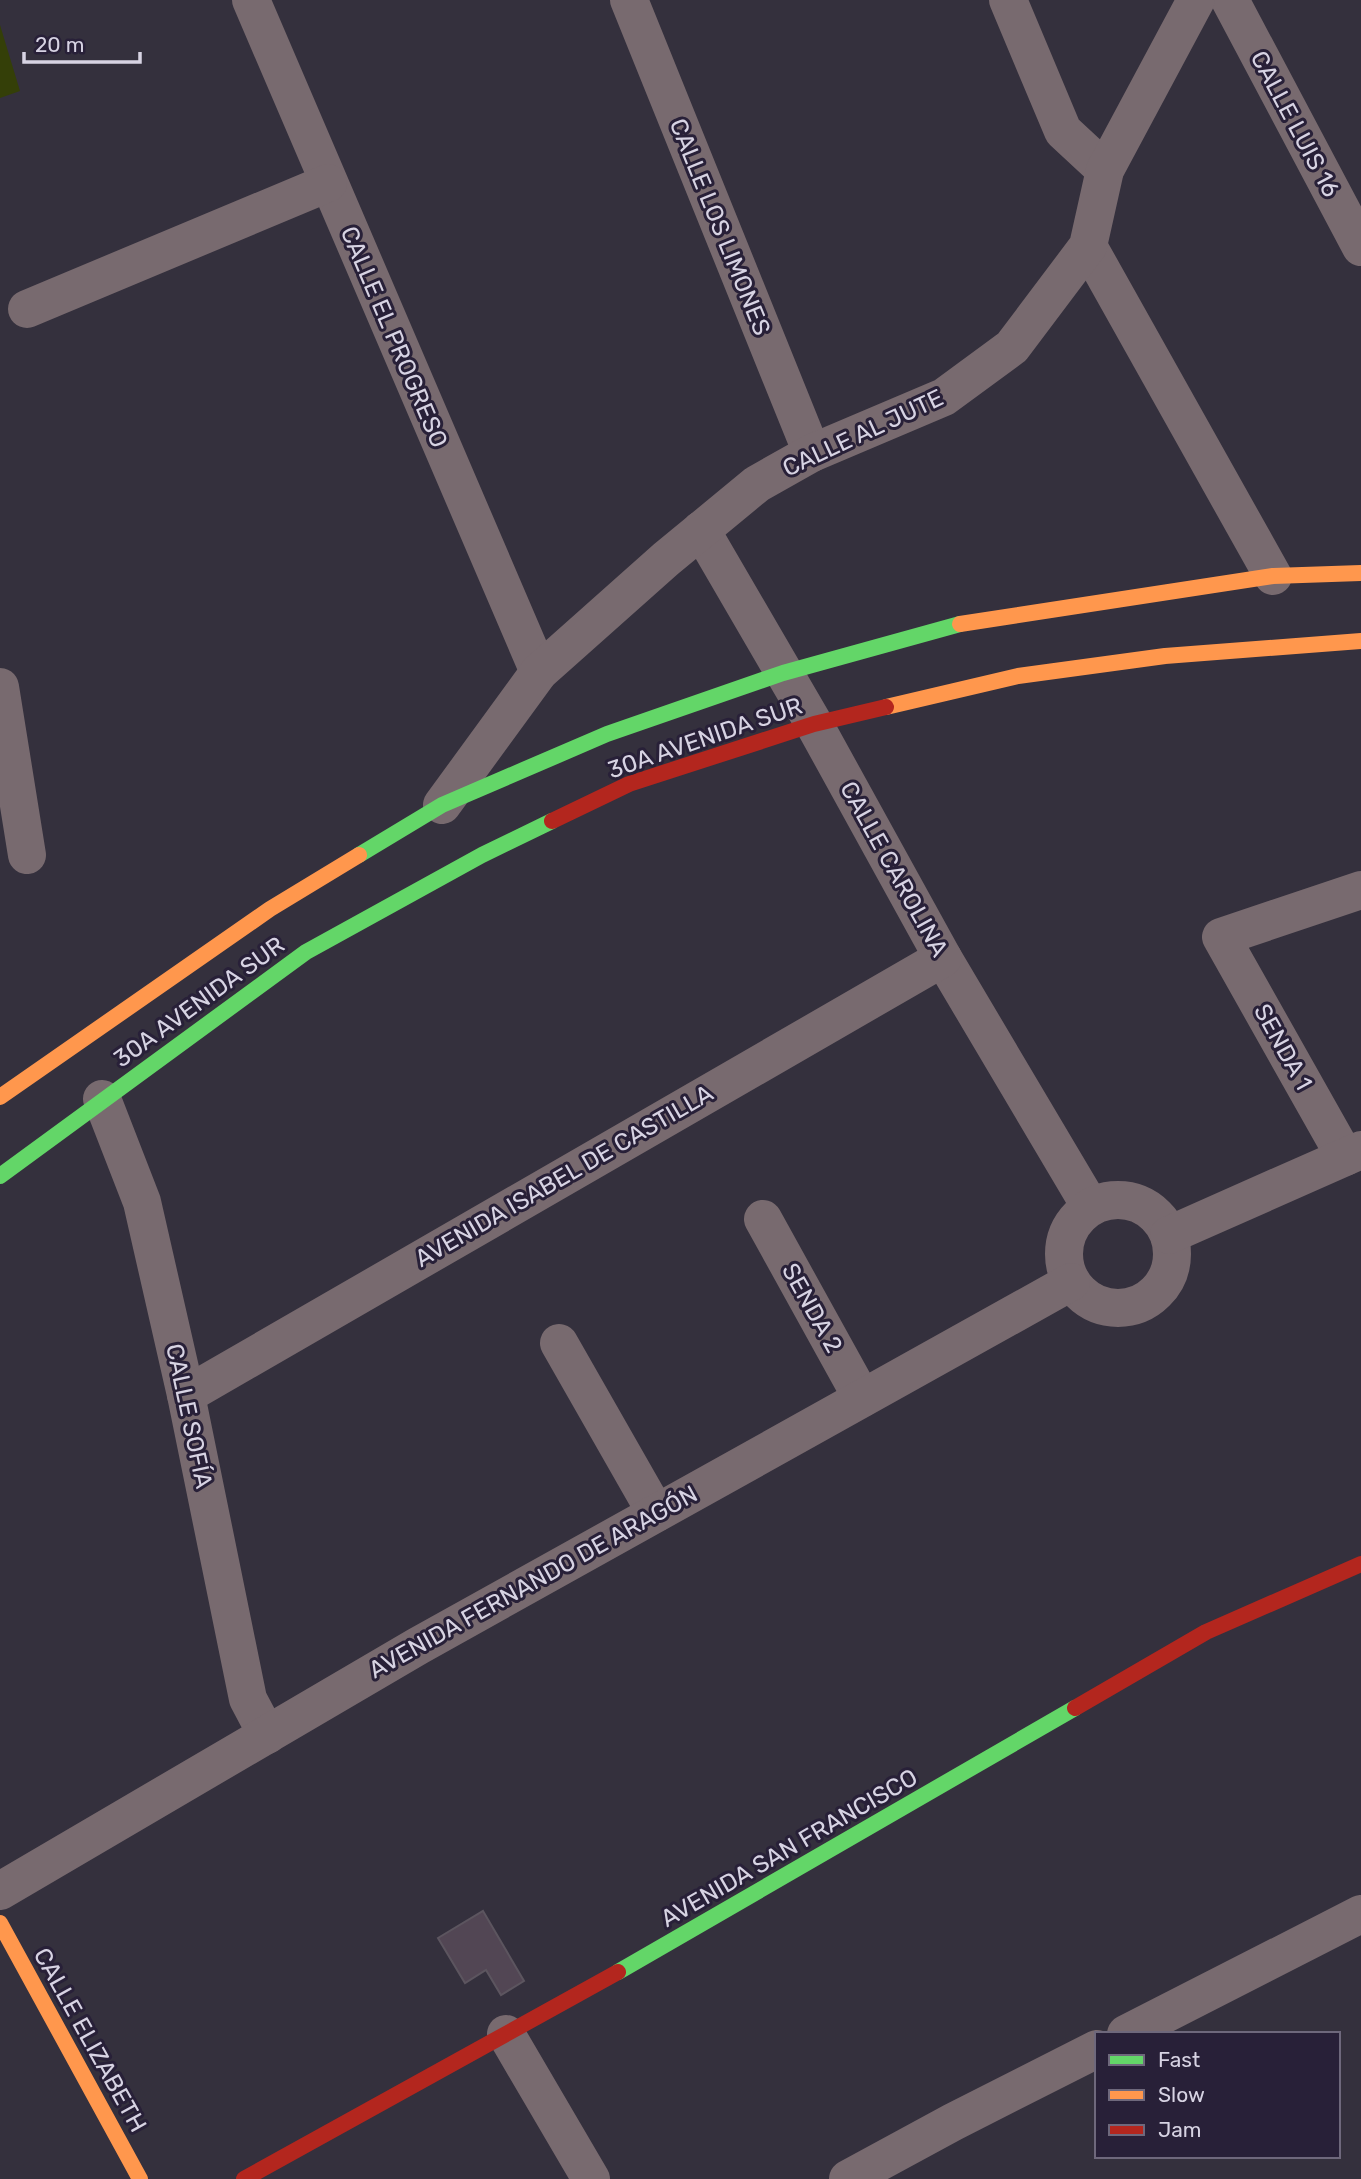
<svg xmlns="http://www.w3.org/2000/svg" width="1361" height="2179" viewBox="0 0 1361 2179" font-family="Rubik,sans-serif">
  <style>
    .green { fill: #343f08 }
    .building { fill: #524654; stroke: #5c555f; stroke-width: 2 }
    .lines { fill: none; stroke-linecap: round; stroke-linejoin: round }
    .street { stroke: #786a6f; stroke-width: 38 }
    .fast { stroke: #63d668; stroke-width: 16 }
    .slow { stroke: #ff974d; stroke-width: 16 }
    .jam { stroke: #b3261e; stroke-width: 16 }
    .labels { text-anchor: middle; stroke-width: 6; stroke-linejoin: round; paint-order: stroke }
    .street-label { font-size: 24px; fill: #d7d3e3; stroke: #282038 }
  </style>
  <rect width="100%" height="100%" fill="#34303d"/>
  <polygon class="green" points="0,25 20,91 0,98"/>
  <polygon class="building" points="483,1911 524,1981 501,1995 486,1970 465,1983 438,1938"/>
  <g class="lines">
    <g class="street">
      <polyline points="251,0 539,672"/>
      <polyline points="629,0 812,453"/>
      <polyline points="1008,0 1063,131 1105,170"/>
      <polyline points="1230,0 1361,247"/>
      <polyline points="1088,246 1273,576"/>
      <polyline points="27,309 328,183"/>
      <polyline points="701,530 814,724 943,958 1090,1206"/>
      <polyline points="0,687 27,855"/>
      <polyline points="442,805 539,672 666,559 757,484 812,453 944,397 1012,347 1088,246 1105,170 1196,0"/>
      <polyline points="102,1099 142,1202 186,1395 248,1699 267,1735"/>
      <polyline points="1345,1157 1221,937 1361,890"/>
      <circle cx="1118" cy="1254" r="54"/>
      <polyline points="763,1219 862,1398"/>
      <polyline points="1169,1235 1361,1150"/>
      <polyline points="559,1343 656,1513"/>
      <polyline points="186,1395 943,958"/>
      <polyline points="0,1891 418,1646 1071,1282"/>
      <polyline points="506,2034 591,2179"/>
      <polyline points="1126,2034 1361,1914"/>
      <polyline points="848,2179 953,2122 1097,2049"/>
    </g>
    <g class="fast">
      <polyline points="359,855 442,805 607,734 783,673 960,624"/>
      <polyline points="0,1176 306,952 482,855 552,821"/>
      <polyline points="618,1972 1075,1708"/>
    </g>
    <g class="slow">
      <polyline points="960,624 1273,576 1361,573"/>
      <polyline points="886,707 1018,676 1165,656 1361,641"/>
      <polyline points="0,1097 270,909 359,855"/>
      <polyline points="0,1923 140,2179"/>
    </g>
    <g class="jam">
      <polyline points="552,821 629,784 814,724 886,707"/>
      <polyline points="1075,1708 1206,1632 1361,1564"/>
      <polyline points="244,2179 618,1972"/>
    </g>
  </g>
  <g class="labels">
    <g class="street-label">
      <text transform="translate(1295 124) rotate(62)" y="8">CALLE LUIS 16</text>
      <text transform="translate(720 227) rotate(68)" y="8">CALLE LOS LIMONES</text>
      <text transform="translate(394 337) rotate(67)" y="8">CALLE EL PROGRESO</text>
      <text transform="translate(863 433) rotate(-25)" y="8">CALLE AL JUTE</text>
      <text transform="translate(705 738) rotate(-19)" y="8">30A AVENIDA SUR</text>
      <text transform="translate(894 869) rotate(61)" y="8">CALLE CAROLINA</text>
      <text transform="translate(199 1002) rotate(-36)" y="8">30A AVENIDA SUR</text>
      <text transform="translate(1283 1047) rotate(61)" y="8">SENDA 1</text>
      <text transform="translate(564 1176) rotate(-30)" y="8">AVENIDA ISABEL DE CASTILLA</text>
      <text transform="translate(812 1308) rotate(61)" y="8">SENDA 2</text>
      <text transform="translate(189 1416) rotate(78)" y="8">CALLE SOFÍA</text>
      <text transform="translate(533 1582) rotate(-29)" y="8">AVENIDA FERNANDO DE ARAGÓN</text>
      <text transform="translate(789 1848) rotate(-30)" y="8">AVENIDA SAN FRANCISCO</text>
      <text transform="translate(90 2040) rotate(61)" y="8">CALLE ELIZABETH</text>
    </g>
  </g>
  <rect x="1095" y="2032" width="245" height="126" fill="#282038" stroke="#6e687c" stroke-width="2"/>
  <rect x="1109" y="2055" width="35" height="10" fill="#63d668" stroke="#6e687c" stroke-width="2"/>
  <text x="1158" y="2067" font-size="21" fill="#d7d3e3">Fast</text>
  <rect x="1109" y="2090" width="35" height="10" fill="#ff974d" stroke="#6e687c" stroke-width="2"/>
  <text x="1158" y="2102" font-size="21" fill="#d7d3e3">Slow</text>
  <rect x="1109" y="2125" width="35" height="10" fill="#b3261e" stroke="#6e687c" stroke-width="2"/>
  <text x="1158" y="2137" font-size="21" fill="#d7d3e3">Jam</text>
  <path d="M24 52v10h116v-10" fill="none" stroke="#d7d3e3" stroke-width="3.5"/>
  <text x="35" y="52" font-size="21" fill="#d7d3e3" stroke="#282038" stroke-width="5" paint-order="stroke">20 m</text>
</svg>
